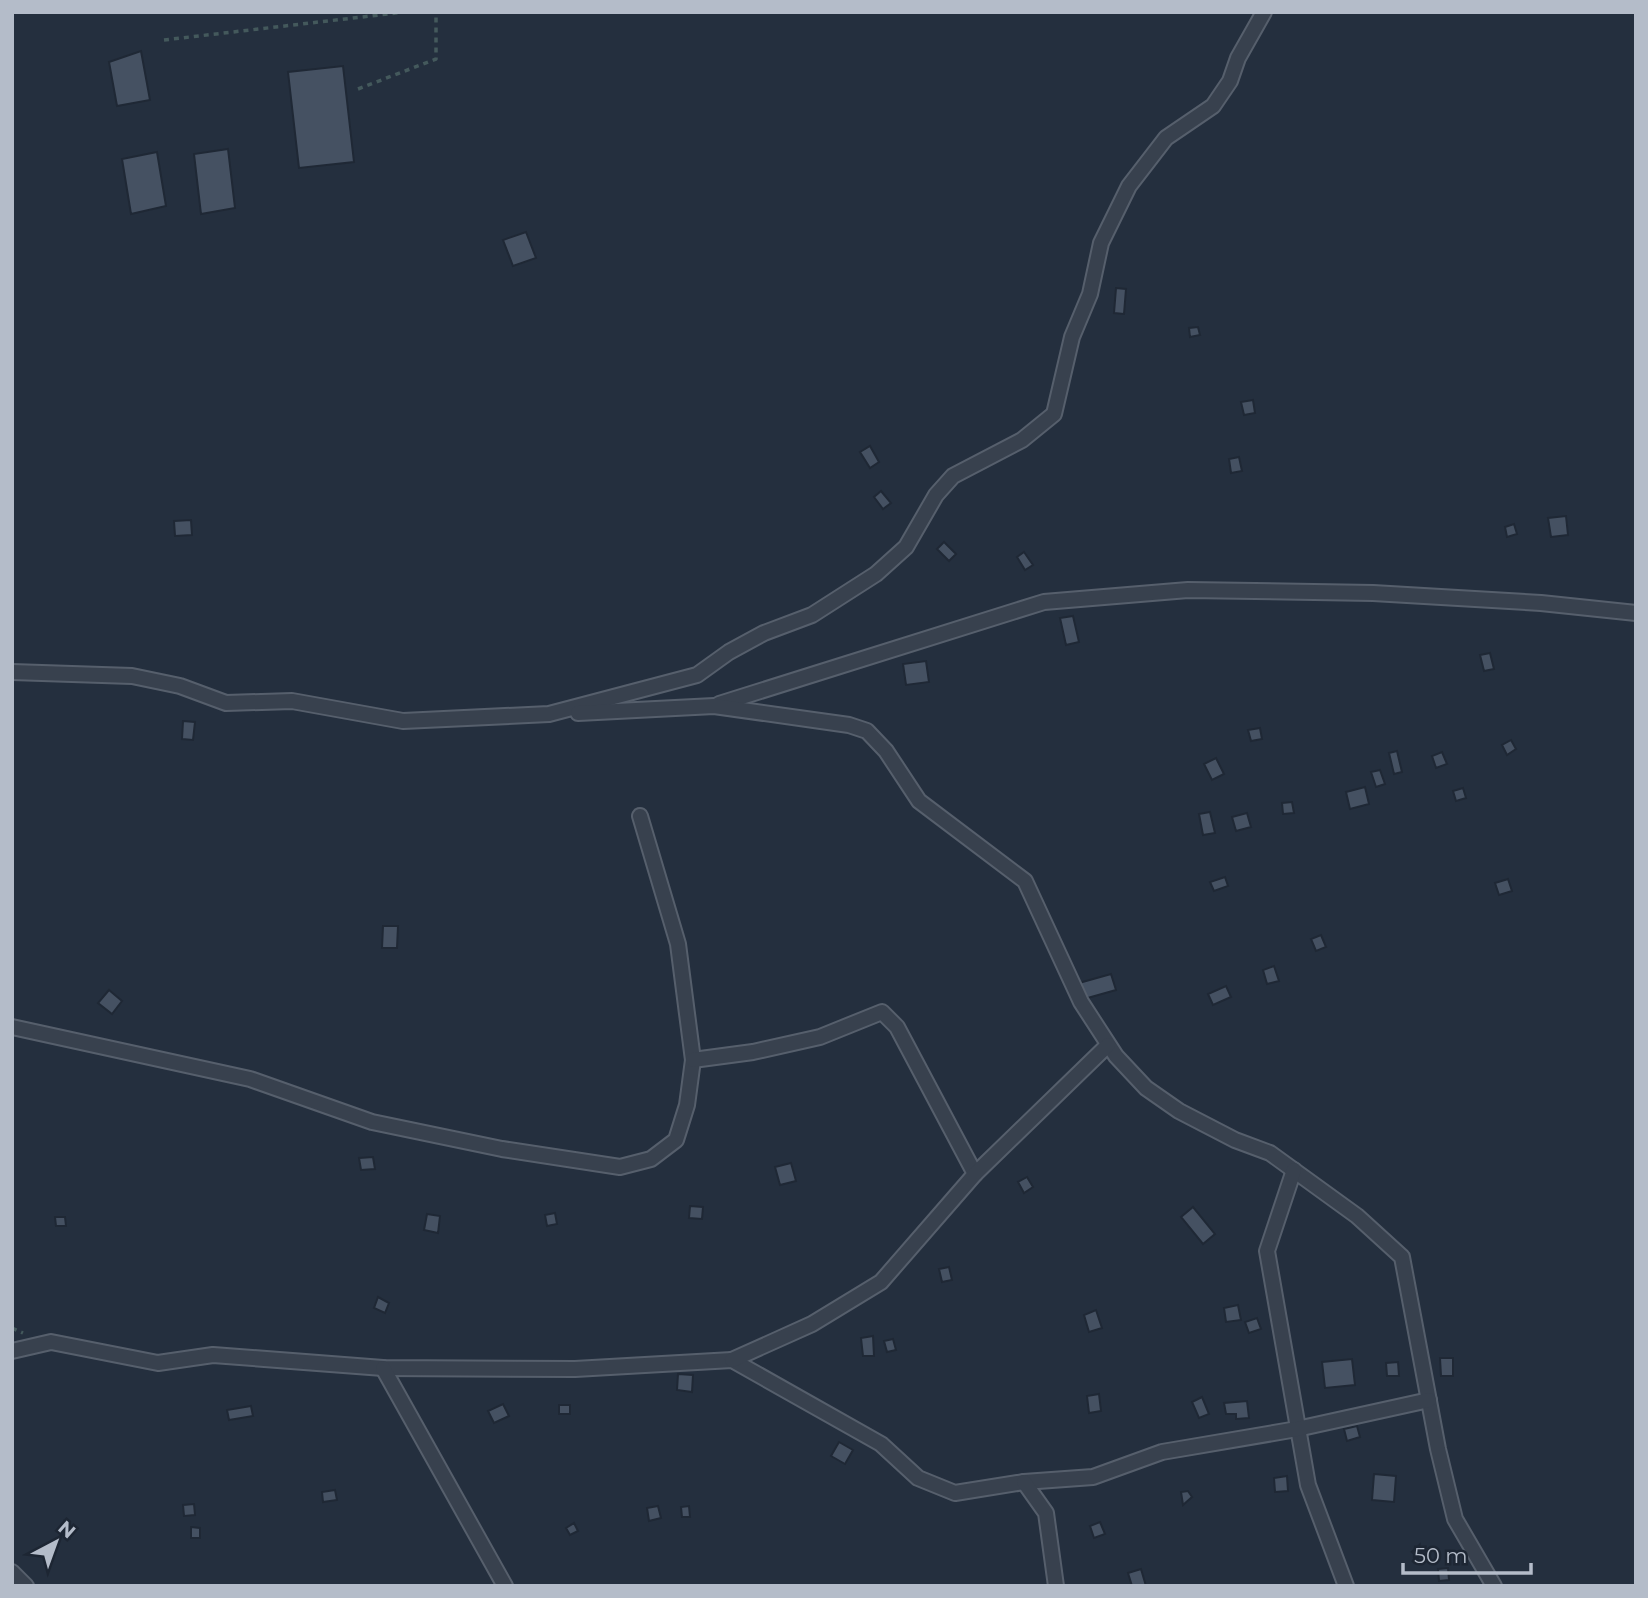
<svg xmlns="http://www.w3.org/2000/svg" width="1648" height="1598" viewBox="0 0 1648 1598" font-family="Montserrat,sans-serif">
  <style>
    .building { fill: #455162; stroke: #1f2835; stroke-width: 2 }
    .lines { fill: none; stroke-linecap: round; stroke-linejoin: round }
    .minor-casing { stroke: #565f6c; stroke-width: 18 }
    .path { stroke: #44595c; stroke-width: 3.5; stroke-dasharray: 5 5; stroke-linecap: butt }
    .minor { stroke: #38414e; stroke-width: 14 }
  </style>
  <rect width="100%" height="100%" fill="#242f3e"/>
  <g class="building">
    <polygon points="141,51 150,100 117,106 109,62"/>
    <polygon points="343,66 354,162 299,168 288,72"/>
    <polygon points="228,149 235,208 201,214 194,154"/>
    <polygon points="157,152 166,206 131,214 122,159"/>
    <polygon points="526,232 536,258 513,266 503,240"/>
    <polygon points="1116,288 1126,289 1124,314 1114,313"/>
    <polygon points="1198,327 1200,335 1190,337 1189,328"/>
    <polygon points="1253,400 1255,413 1244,415 1241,402"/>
    <polygon points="870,446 879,462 870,468 860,452"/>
    <polygon points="1239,457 1242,471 1231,473 1229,459"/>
    <polygon points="881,491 891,503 883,509 874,497"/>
    <polygon points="1566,516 1568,535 1551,537 1548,518"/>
    <polygon points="191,520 192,535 175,536 174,521"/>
    <polygon points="1514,524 1517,534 1507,537 1505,527"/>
    <polygon points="944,542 956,554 949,561 937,549"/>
    <polygon points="1024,552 1033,565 1025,570 1017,557"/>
    <polygon points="1073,616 1079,642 1066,645 1060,618"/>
    <polygon points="1490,653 1494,669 1484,671 1480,655"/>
    <polygon points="926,661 929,682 906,685 903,664"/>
    <polygon points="183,721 195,722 193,740 182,739"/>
    <polygon points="1260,728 1262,739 1251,741 1248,730"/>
    <polygon points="1511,740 1516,749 1507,755 1502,745"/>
    <polygon points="1397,751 1402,772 1394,774 1389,753"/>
    <polygon points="1442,752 1447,764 1436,768 1432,756"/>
    <polygon points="1216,758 1224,774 1212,780 1204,764"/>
    <polygon points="1380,770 1385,784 1376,787 1371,772"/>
    <polygon points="1365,787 1369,804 1350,809 1346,792"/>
    <polygon points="1463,788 1466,798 1456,801 1453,791"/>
    <polygon points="1292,802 1294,813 1283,814 1282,803"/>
    <polygon points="1210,812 1215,833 1203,835 1199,814"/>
    <polygon points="1247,813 1251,827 1236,831 1232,817"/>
    <polygon points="1225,877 1228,886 1214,891 1210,882"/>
    <polygon points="1508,879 1512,891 1499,895 1495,883"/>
    <polygon points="383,926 398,926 397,948 382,948"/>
    <polygon points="1321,935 1326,947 1316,951 1311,939"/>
    <polygon points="1274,966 1279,981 1267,984 1263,970"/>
    <polygon points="1111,974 1116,990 1084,999 1079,983"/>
    <polygon points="1226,986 1231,997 1213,1005 1208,994"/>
    <polygon points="109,990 122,1001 112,1014 98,1003"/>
    <polygon points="373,1157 375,1169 361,1170 359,1158"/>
    <polygon points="791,1163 796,1181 780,1185 775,1167"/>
    <polygon points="1027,1177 1033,1187 1024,1193 1018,1182"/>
    <polygon points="690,1206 703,1207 702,1219 689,1218"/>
    <polygon points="1193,1207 1215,1234 1203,1244 1181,1217"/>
    <polygon points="555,1213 557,1224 547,1226 545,1215"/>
    <polygon points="427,1214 440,1216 438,1233 424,1230"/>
    <polygon points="55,1217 65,1217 66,1226 56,1226"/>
    <polygon points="949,1267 952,1280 942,1282 939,1269"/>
    <polygon points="378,1297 389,1303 385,1313 374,1308"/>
    <polygon points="1238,1305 1241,1320 1226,1322 1224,1308"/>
    <polygon points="1096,1310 1102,1328 1089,1332 1084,1315"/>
    <polygon points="1257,1318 1261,1329 1249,1333 1245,1322"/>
    <polygon points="873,1336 874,1356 863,1356 861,1338"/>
    <polygon points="893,1339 896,1350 887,1352 884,1341"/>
    <polygon points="1440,1358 1453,1358 1453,1376 1441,1376"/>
    <polygon points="1352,1359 1355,1385 1325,1388 1322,1362"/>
    <polygon points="1398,1362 1399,1376 1387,1376 1386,1363"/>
    <polygon points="678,1374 693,1375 692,1392 677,1390"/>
    <polygon points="1099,1394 1101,1411 1089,1413 1087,1396"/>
    <polygon points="1202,1397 1209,1414 1199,1418 1192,1402"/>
    <polygon points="1247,1401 1249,1418 1236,1419 1236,1414 1226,1414 1224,1403"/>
    <polygon points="503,1404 509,1416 494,1423 488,1411"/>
    <rect x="559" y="1405" width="11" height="9"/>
    <polygon points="251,1406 253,1416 229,1420 227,1410"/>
    <polygon points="1357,1426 1360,1437 1347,1441 1344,1429"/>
    <polygon points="839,1442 853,1450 845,1464 831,1456"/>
    <polygon points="1374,1474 1396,1476 1394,1502 1372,1500"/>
    <polygon points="1287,1476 1288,1491 1275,1492 1274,1478"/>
    <polygon points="335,1490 337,1500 323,1502 322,1492"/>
    <polygon points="1188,1491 1192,1497 1183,1505 1181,1492"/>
    <polygon points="194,1504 195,1515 184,1516 183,1505"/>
    <polygon points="658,1506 661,1518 649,1521 647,1508"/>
    <polygon points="689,1506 690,1517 682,1517 681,1507"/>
    <polygon points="1100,1522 1105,1534 1094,1538 1090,1526"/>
    <polygon points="574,1523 578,1531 570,1535 566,1528"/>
    <polygon points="191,1527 200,1528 200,1538 191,1538"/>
    <polygon points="1448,1568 1449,1580 1439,1581 1438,1569"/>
    <polygon points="1141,1569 1146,1586 1132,1586 1128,1573"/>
  </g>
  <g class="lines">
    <g class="minor-casing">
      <g id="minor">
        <polyline points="12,672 132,676 180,686 226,703 292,701 403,721 549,714 697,675 729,652 764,633 812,615 876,574 906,547 936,495 953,476 1022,440 1054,414 1072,337 1090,294 1101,243 1129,186 1166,138 1213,106 1230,81 1238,58 1264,12"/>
        <polyline points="719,704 1044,602 1188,590 1373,593 1541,603 1636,613"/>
        <polyline points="578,713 714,706 849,725 867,731 886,751 919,801 1025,881 1081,1002 1116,1056 1146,1088 1179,1111 1235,1140 1270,1153 1357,1216 1402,1257 1438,1449 1455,1519 1494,1586"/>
        <polyline points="12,1027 250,1079 372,1122 502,1149 620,1167 651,1159 676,1140 687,1105 693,1060 678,944 640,816"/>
        <polyline points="693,1060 753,1052 820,1037 882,1012 897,1027 975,1174"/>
        <polyline points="1294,1170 1267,1251 1308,1485 1346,1586"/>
        <polyline points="12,1351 51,1342 158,1363 213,1355 383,1368 575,1369 732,1360 881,1444 918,1478 955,1493 1024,1482 1093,1477 1162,1452 1297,1429 1429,1400"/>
        <polyline points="732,1360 812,1324 881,1282 975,1174 1108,1045"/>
        <polyline points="383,1368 505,1586"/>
        <polyline points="1024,1482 1046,1513 1056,1586"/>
        <polyline points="12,1572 26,1586"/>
      </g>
    </g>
    <g class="path">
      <polyline points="164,40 405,12"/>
      <polyline points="358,89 436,59 436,12"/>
      <polyline points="12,1328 23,1333"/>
    </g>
    <use href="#minor" class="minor"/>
  </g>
  <rect width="1648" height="1598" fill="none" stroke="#b4bcc9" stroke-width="28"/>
  <g transform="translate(56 1542) rotate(41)" stroke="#1d2633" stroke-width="5" paint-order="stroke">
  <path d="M0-5L12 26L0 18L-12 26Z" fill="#b4bcc9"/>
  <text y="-10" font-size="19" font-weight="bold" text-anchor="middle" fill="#b4bcc9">N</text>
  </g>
  <path d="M1403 1563v10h128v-10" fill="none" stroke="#b4bcc9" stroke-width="3.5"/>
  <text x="1414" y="1563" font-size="21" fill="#b4bcc9" stroke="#1d2633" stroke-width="5" paint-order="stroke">50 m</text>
</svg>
